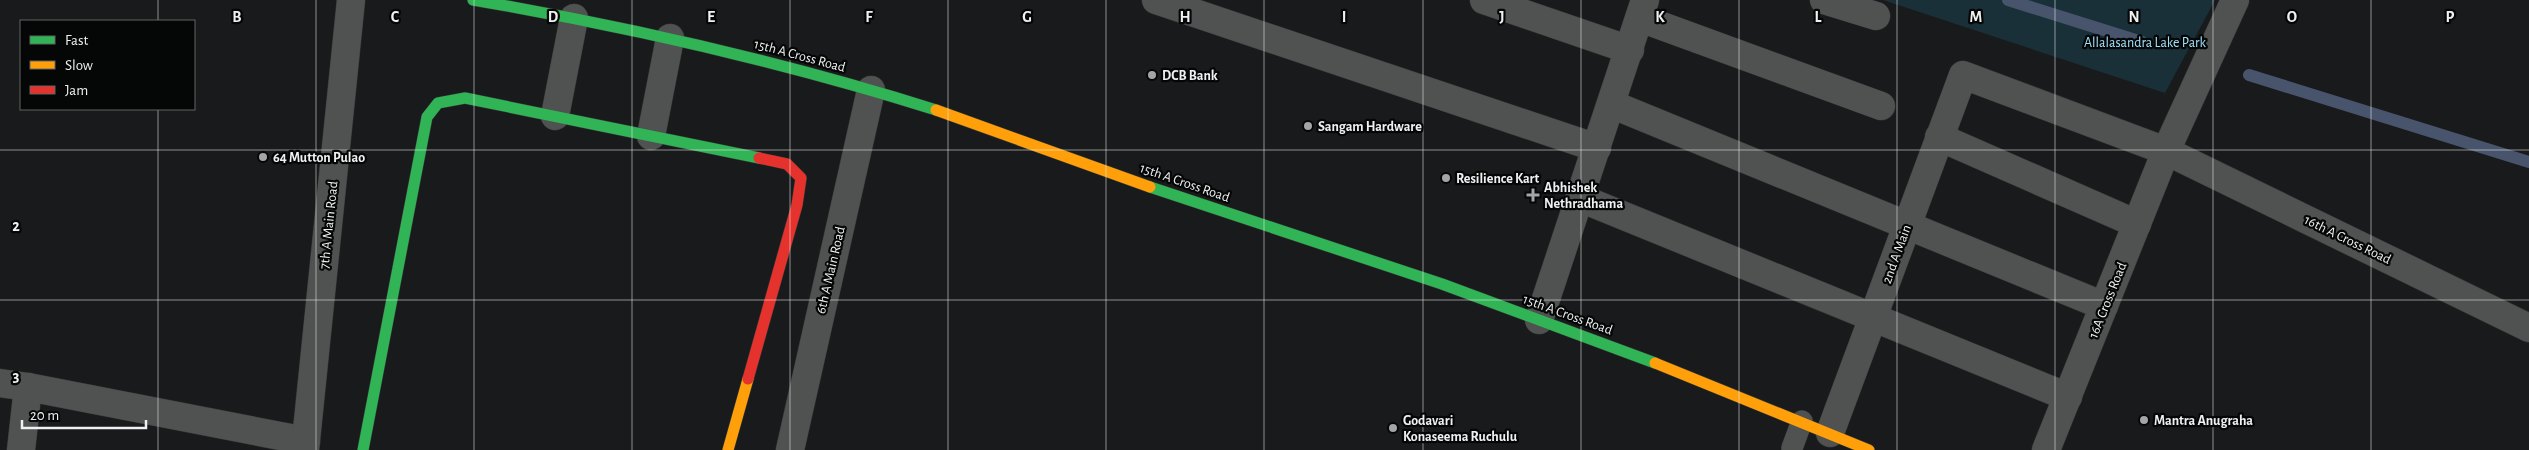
<svg xmlns="http://www.w3.org/2000/svg" width="2529" height="450" viewBox="0 0 2529 450" font-family="'Alegreya Sans',sans-serif">
  <style>
    .green { fill: #193039 }
    .lines { fill: none; stroke-linecap: round; stroke-linejoin: round }
    .stream { stroke: #48546c; stroke-width: 12 }
    .lane-casing { stroke: #363838; stroke-width: 22 }
    .street-casing { stroke: #363838; stroke-width: 29 }
    .fast-casing { stroke: #363838; stroke-width: 12 }
    .slow-casing { stroke: #363838; stroke-width: 12 }
    .jam-casing { stroke: #363838; stroke-width: 12 }
    .lane { stroke: #505151; stroke-width: 21 }
    .street { stroke: #505151; stroke-width: 28 }
    .fast { stroke: #30b455; stroke-width: 11 }
    .slow { stroke: #ff9f0a; stroke-width: 11 }
    .jam { stroke: #e5322d; stroke-width: 11 }
    .grid { fill: none; stroke: #eef0f1; stroke-width: 1; stroke-opacity: 0.55 }
    .poi-dot { fill: #a3a5a6; stroke: #050606; stroke-width: 2 }
    .labels { text-anchor: middle; stroke-width: 4.5; stroke-linejoin: round; paint-order: stroke }
    .park-label { font-size: 14px; fill: #a0e2fc; stroke: #050606 }
    .street-label { font-size: 14px; fill: #eef0f1; stroke: #050606 }
    .poi-label { font-size: 14px; font-weight: bold; fill: #eef0f1; stroke: #050606; text-anchor: start }
    .grid-label { font-size: 16px; text-anchor: middle; font-weight: bold; fill: #eef0f1; stroke: #050606; stroke-width: 4.5; stroke-linejoin: round; paint-order: stroke }
  </style>
  <rect width="100%" height="100%" fill="#191a1b"/>
  <polygon class="green" points="1883,0 2215,0 2165,93"/>
  <g class="lines">
    <g class="stream">
      <polyline points="2008,0 2142,42"/>
      <polyline points="2249,75 2529,162"/>
    </g>
    <g class="lane-casing">
      <polyline id="lane" points="1792,448 1802,421"/>
    </g>
    <g class="street-casing">
      <g id="street">
        <polyline points="1156,0 1597,148"/>
        <polyline points="1484,0 1630,50"/>
        <polyline points="1824,0 1876,16"/>
        <polyline points="1640,18 1881,106"/>
        <polyline points="1611,104 2104,306"/>
        <polyline points="555,116 574,18"/>
        <polyline points="651,136 670,38"/>
        <polyline points="1939,137 2137,224"/>
        <polyline points="1580,198 2068,397"/>
        <polyline points="1539,320 1645,0"/>
        <polyline points="0,383 28,387 306,441"/>
        <polyline points="1830,433 1963,75 2166,151 2529,328"/>
        <polyline points="21,450 28,387"/>
        <polyline points="305,450 351,0"/>
        <polyline points="790,450 871,90"/>
        <polyline points="2046,450 2166,151 2235,0"/>
      </g>
    </g>
    <g class="fast-casing">
      <g id="fast">
        <path d="M 473,0 C 630,27 784,62 936,110"/>
        <polyline points="1150,187 1442,284 1655,363"/>
        <polyline points="363,450 427,117 438,103 465,98 759,158"/>
      </g>
    </g>
    <g class="slow-casing">
      <g id="slow">
        <polyline points="936,110 1150,187"/>
        <polyline points="1655,363 1869,450"/>
        <polyline points="728,450 748,379"/>
      </g>
    </g>
    <g class="jam-casing">
      <polyline id="jam" points="748,379 797,205 801,178 787,164 759,158"/>
    </g>
    <use href="#lane" class="lane"/>
    <use href="#street" class="street"/>
    <use href="#fast" class="fast"/>
    <use href="#slow" class="slow"/>
    <use href="#jam" class="jam"/>
  </g>
  <path class="grid" d="M 158,0 L 158,21M 316,0 L 316,450M 474,0 L 474,450M 632,0 L 632,450M 790,0 L 790,450M 948,0 L 948,450M 1106,0 L 1106,450M 1264,0 L 1264,450M 1423,0 L 1423,450M 1581,0 L 1581,450M 1739,0 L 1739,450M 1897,0 L 1897,450M 2055,0 L 2055,450M 2213,0 L 2213,450M 2371,0 L 2371,450M 158,109 L 158,450M 0,150 L 2529,150M 0,300 L 2529,300"/>
  <g class="poi-dot">
    <circle cx="1152" cy="75" r="5"/>
    <circle cx="1308" cy="126" r="5"/>
    <circle cx="263" cy="157" r="5"/>
    <circle cx="1446" cy="178" r="5"/>
    <path d="M1530.5 187.5h5v5h5v5h-5v5h-5v-5h-5v-5h5z"/>
    <circle cx="2144" cy="420" r="5"/>
    <circle cx="1393" cy="428" r="5"/>
  </g>
  <g class="labels">
    <g class="park-label">
      <text x="2145" y="47">Allalasandra Lake Park</text>
    </g>
    <g class="street-label">
      <text transform="translate(800 55) rotate(15)" y="5">15th A Cross Road</text>
      <text transform="translate(1185 182) rotate(19)" y="5">15th A Cross Road</text>
      <text transform="translate(328 225) rotate(-84)" y="5">7th A Main Road</text>
      <text transform="translate(2348 239) rotate(26)" y="5">16th A Cross Road</text>
      <text transform="translate(1896 254) rotate(-70)" y="5">2nd A Main</text>
      <text transform="translate(830 270) rotate(-77)" y="5">6th A Main Road</text>
      <text transform="translate(2107 300) rotate(-68)" y="5">16A Cross Road</text>
      <text transform="translate(1568 314) rotate(20)" y="5">15th A Cross Road</text>
    </g>
    <g class="poi-label">
      <text x="1162" y="80">DCB Bank</text>
      <text x="1318" y="131">Sangam Hardware</text>
      <text x="273" y="162">64 Mutton Pulao</text>
      <text x="1456" y="183">Resilience Kart</text>
      <text x="1544" y="192">Abhishek<tspan x="1544" dy="16">Nethradhama</tspan></text>
      <text x="1403" y="425">Godavari<tspan x="1403" dy="16">Konaseema Ruchulu</tspan></text>
      <text x="2154" y="425">Mantra Anugraha</text>
    </g>
  </g>
  <g class="grid-label">
    <text x="237" y="22">B</text>
    <text x="395" y="22">C</text>
    <text x="553" y="22">D</text>
    <text x="711" y="22">E</text>
    <text x="869" y="22">F</text>
    <text x="1027" y="22">G</text>
    <text x="1185" y="22">H</text>
    <text x="1344" y="22">I</text>
    <text x="1502" y="22">J</text>
    <text x="1660" y="22">K</text>
    <text x="1818" y="22">L</text>
    <text x="1976" y="22">M</text>
    <text x="2134" y="22">N</text>
    <text x="2292" y="22">O</text>
    <text x="2450" y="22">P</text>
    <text x="16" y="231">2</text>
    <text x="16" y="381">3</text>
  </g>
  <rect x="20" y="20" width="175" height="90" fill="#050606" stroke="#626464"/>
  <rect x="30" y="36" width="25" height="8" fill="#30b455" stroke="#626464"/>
  <text x="65" y="45" font-size="15" fill="#eef0f1">Fast</text>
  <rect x="30" y="61" width="25" height="8" fill="#ff9f0a" stroke="#626464"/>
  <text x="65" y="70" font-size="15" fill="#eef0f1">Slow</text>
  <rect x="30" y="86" width="25" height="8" fill="#e5322d" stroke="#626464"/>
  <text x="65" y="95" font-size="15" fill="#eef0f1">Jam</text>
  <path d="M22 420v8h124v-8" fill="none" stroke="#eef0f1" stroke-width="2.5"/>
  <text x="30" y="420" font-size="15" fill="#eef0f1" stroke="#050606" stroke-width="4" paint-order="stroke">20 m</text>
</svg>
